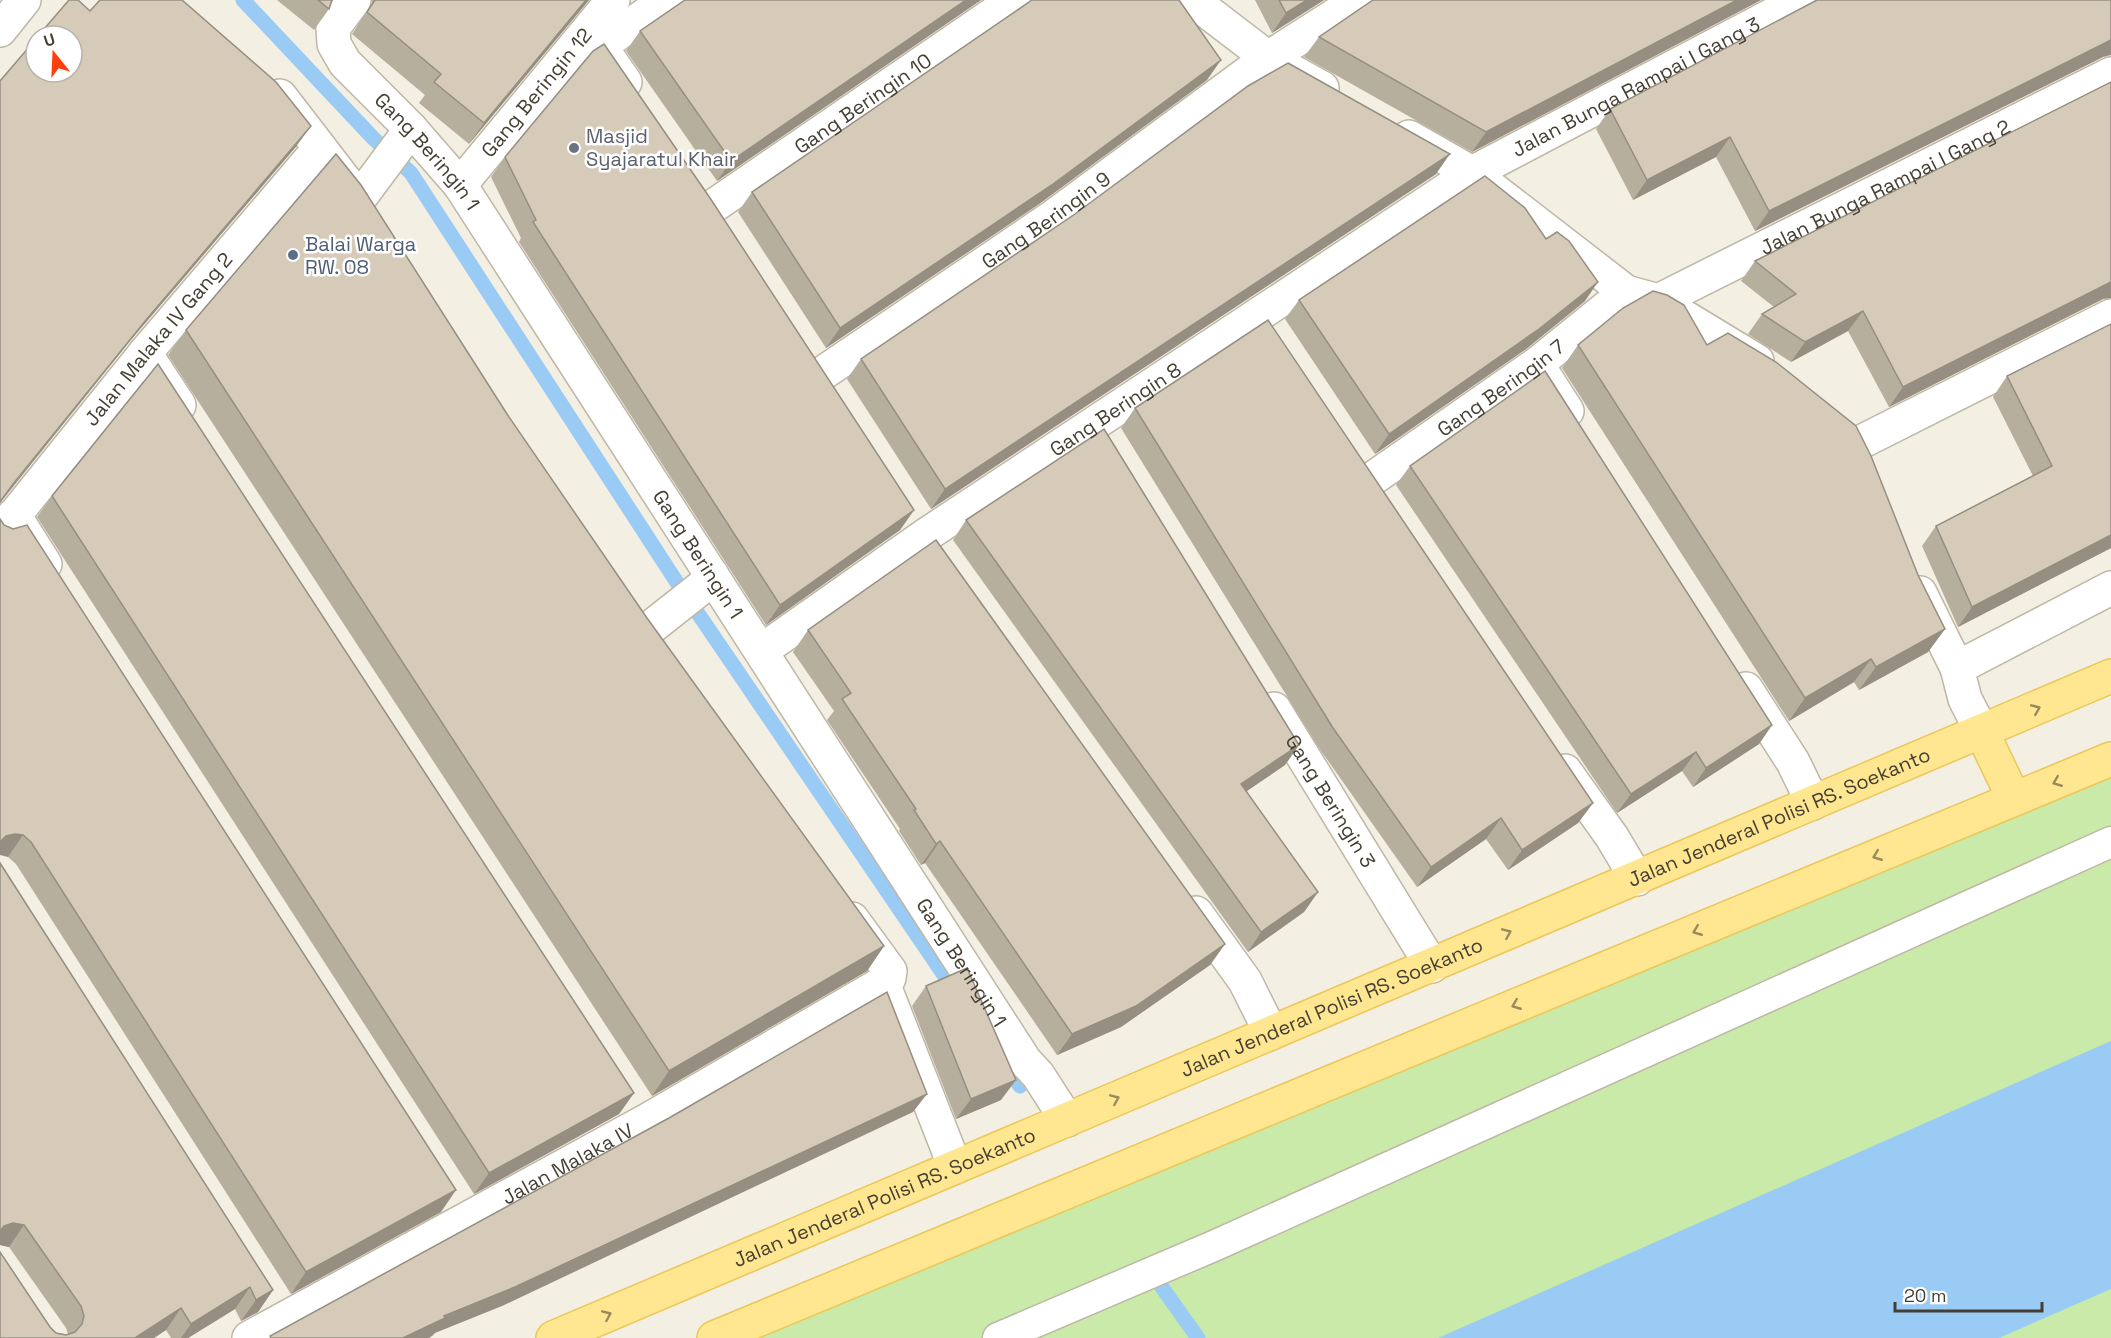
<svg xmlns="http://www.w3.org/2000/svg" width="2111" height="1338" viewBox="0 0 2111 1338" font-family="'Space Grotesk',sans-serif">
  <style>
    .green { fill: #c9eaa9 }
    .water { fill: #9acbf5 }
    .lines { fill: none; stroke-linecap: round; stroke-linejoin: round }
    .stream { stroke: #9acbf5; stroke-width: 15 }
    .pedestrian-casing { stroke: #bfb7a5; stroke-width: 33 }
    .minor-casing { stroke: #bfb7a5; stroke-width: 36 }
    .tertiary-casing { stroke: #bfb7a5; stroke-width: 36 }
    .primary-casing { stroke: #ebc759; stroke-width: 36 }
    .pedestrian { stroke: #fff; stroke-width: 30 }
    .minor { stroke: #fff; stroke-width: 33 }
    .tertiary { stroke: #fff; stroke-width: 33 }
    .primary { stroke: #ffe690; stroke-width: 33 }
    .wall { fill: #b7af9e }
    .shaded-wall { fill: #958e81 }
    .building { fill: #d5cbb8; stroke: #958e81; stroke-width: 1.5 }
    .oneway { stroke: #998a5d }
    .worship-dot { fill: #6b7280; stroke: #fff; stroke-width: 2 }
    .service-dot { fill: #5c6f8a; stroke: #fff; stroke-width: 2 }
    .labels { text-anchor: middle; stroke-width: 5; stroke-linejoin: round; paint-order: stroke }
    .street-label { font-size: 20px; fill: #453f33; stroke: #fff }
    .worship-label { font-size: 20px; fill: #5b616d; stroke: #fff; text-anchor: start }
    .service-label { font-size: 20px; fill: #4e5e75; stroke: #fff; text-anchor: start }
  </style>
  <rect width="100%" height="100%" fill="#f3efe3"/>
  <polygon class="green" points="2111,759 2111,1338 714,1338"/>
  <polygon class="water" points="2111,1041 2111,1289 1999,1338 1438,1338"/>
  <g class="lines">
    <g class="stream">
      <polyline points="243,0 373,138 411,173 676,581 957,994"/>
      <polyline points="1004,1063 1020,1086"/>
      <polyline points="1161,1286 1198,1338"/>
    </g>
    <g class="pedestrian-casing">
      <polyline id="pedestrian" points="998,1338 1216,1245 2111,842"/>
    </g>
    <g class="minor-casing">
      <g id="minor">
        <path id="s1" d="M 354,0 L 333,28 L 334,44 L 345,63 L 411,129 L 460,185 L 1025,1061 L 1038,1075 L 1067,1120"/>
        <polyline points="1192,0 1268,58 1322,88"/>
        <polyline points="589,30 625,82"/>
        <polyline points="600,46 667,0"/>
        <polyline points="280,96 357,196"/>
        <polyline points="1409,137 1472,173 1626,292 1658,301 1757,361"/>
        <path id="s2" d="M 460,185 L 613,0"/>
        <polyline points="359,199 411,129"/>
        <path id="s3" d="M 712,207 L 1014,0"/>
        <path id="s4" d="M 1658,301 L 2111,74"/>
        <polyline points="145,353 179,405"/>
        <polyline points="1537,364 1567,411"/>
        <path id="s5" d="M 820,375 L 1050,219 L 1268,58 L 1359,0"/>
        <polyline points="1861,442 2111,316"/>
        <path id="s6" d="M 1372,479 L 1537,364 L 1626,292"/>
        <polyline points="14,515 45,564"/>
        <path id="s7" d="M 1,532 L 145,353 L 320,148"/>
        <polyline points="1920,593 1957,668 1965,699 1982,732"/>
        <polyline points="645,632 702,587 712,575"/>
        <path id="s8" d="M 761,651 L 926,535 L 1472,173 L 1801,0"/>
        <polyline points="1957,668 2111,588"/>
        <polyline points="1746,689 1793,762 1813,803"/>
        <path id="s9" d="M 1274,709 L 1432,966"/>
        <polyline points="1565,771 1612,837 1637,879"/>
        <polyline points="1196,913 1245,981 1271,1033"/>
        <polyline points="883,983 955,1167"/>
        <path id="s10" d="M 249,1338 L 646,1121 L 883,983 L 889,978 L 890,971 L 852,919"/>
      </g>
    </g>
    <g class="tertiary-casing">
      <polyline id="tertiary" points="0,30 24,0"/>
    </g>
    <g class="primary-casing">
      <g id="primary">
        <polyline points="1982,732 2014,799"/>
        <path id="s11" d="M 553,1338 L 2111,676"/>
        <polyline points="714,1338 2111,759"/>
      </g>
    </g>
    <use href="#pedestrian" class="pedestrian"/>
    <use href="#minor" class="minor"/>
    <use href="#tertiary" class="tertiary"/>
    <use href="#primary" class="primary"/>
  </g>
  <g class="wall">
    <polygon points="277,0 332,0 329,9 314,30"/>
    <polygon points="372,0 589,0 469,144 419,103 425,95 352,34 372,3"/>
    <polygon points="685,0 981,0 717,181 626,51 640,31"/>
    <polygon points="1255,0 1324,0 1272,33"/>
    <polygon points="1373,0 1761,0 1472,152 1304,57 1319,37"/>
    <polygon points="2103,57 1755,231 1716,157 1633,200 1596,129 1610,109"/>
    <polygon points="1207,80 1039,204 826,348 738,212 752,192"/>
    <polygon points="505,157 914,510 900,530 766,625 519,242 521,238 491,177"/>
    <polygon points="1436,174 931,509 847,379 861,359"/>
    <polygon points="1755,261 2103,299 1889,407 1848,331 1791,362 1748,334 1762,314 1774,307 1741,281"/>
    <polygon points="1299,300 1585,301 1526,349 1375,454 1285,319"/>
    <polygon points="2111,324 2111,548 1958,627 1922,546 1936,526 2033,476 1993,397 2007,376"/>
    <polygon points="186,330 507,414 647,618 884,946 867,971 652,1096 168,355"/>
    <polygon points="1578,345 1707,345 1918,575 1945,629 1928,652 1859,690 1854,682 1789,721 1562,368"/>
    <polygon points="1135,408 1593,803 1578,823 1508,870 1486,839 1417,887 1319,748 1121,428"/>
    <polygon points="1410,466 1772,725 1759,744 1693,787 1682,771 1617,813 1396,485"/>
    <polygon points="52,496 634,1093 619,1114 474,1194 37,517"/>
    <polygon points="0,519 441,1212 291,1294 16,864 8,857"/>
    <polygon points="966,520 1299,745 1285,765 1246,791 1318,892 1304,912 1248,952 953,540"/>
    <polygon points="808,630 1225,944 1210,965 1121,1027 1057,1055 925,863 921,865 899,831 900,829 827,720 834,711 793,652"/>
    <polygon points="0,863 273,1290 258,1312 241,1321 235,1309 188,1338 171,1338 166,1330 154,1338 0,1338 50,1327 56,1333 66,1335 68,1334 66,1328 9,1247 0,1245"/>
    <polygon points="926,986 1001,1100 956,1119 912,1006"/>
  </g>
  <g class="shaded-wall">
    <polygon points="586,0 589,0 469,144 484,123"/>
    <polygon points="966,0 981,0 717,181 731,161"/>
    <polygon points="1307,0 1324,0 1272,33 1286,13"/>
    <polygon points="1737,0 1761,0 1472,152 1486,132"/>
    <polygon points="2111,40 2111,55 2103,57 1755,231 1769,211"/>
    <polygon points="1221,60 1207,80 1039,204 826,348 840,328"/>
    <polygon points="311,126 295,148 130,341 0,503 0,501 146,320"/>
    <polygon points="1730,137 1716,157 1633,200 1647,180"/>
    <polygon points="1450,154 1436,174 931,509 945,489"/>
    <polygon points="1598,282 1585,301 1526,349 1375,454 1389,434"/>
    <polygon points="2111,282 2111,298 2103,299 1889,407 1903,387"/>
    <polygon points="1863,311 1848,331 1791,362 1805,342"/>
    <polygon points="914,510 900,530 766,625 780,605"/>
    <polygon points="2111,535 2111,548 1958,627 1972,607"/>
    <polygon points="1945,629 1928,652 1859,690 1876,667"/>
    <polygon points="1871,659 1854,682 1789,721 1805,698"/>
    <polygon points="1772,725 1759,744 1693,787 1706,768"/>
    <polygon points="1299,745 1285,765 1228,804 1241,784"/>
    <polygon points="1696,752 1682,771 1617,813 1631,794"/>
    <polygon points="1593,803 1578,823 1508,870 1522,850"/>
    <polygon points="1501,818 1486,839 1417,887 1431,867"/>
    <polygon points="15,834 23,835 8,857 0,855 0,842 6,836"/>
    <polygon points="940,841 925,863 921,865 936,844"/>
    <polygon points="1318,892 1304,912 1248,952 1261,932"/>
    <polygon points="1225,944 1210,965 1121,1027 1057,1055 1072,1034"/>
    <polygon points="884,946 867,971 652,1096 669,1071"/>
    <polygon points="1016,1080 1001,1100 956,1119 971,1099"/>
    <polygon points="634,1093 619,1114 474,1194 489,1173"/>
    <polygon points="927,1094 913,1112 502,1306 435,1333 432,1336 429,1338 403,1338 444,1316"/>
    <polygon points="456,1190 441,1212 291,1294 306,1272"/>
    <polygon points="13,1223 24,1225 9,1247 0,1245 0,1231 4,1226"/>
    <polygon points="250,1287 235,1309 188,1338 181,1338 191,1324"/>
    <polygon points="273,1290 258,1312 241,1321 256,1300"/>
    <polygon points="181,1308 166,1330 154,1338 135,1338"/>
  </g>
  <g class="building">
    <polygon points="69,0 78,0 90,11 100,0 182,0 276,82 311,126 146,320 13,484 0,502 0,81 36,39 36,72 72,72 72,36 38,36"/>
    <polygon points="318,0 332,0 329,9"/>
    <polygon points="375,0 586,0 484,123 434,82 441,74 367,12"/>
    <polygon points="685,0 966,0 731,161 640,31"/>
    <polygon points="1032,0 1179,0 1221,60 1053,184 840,328 752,192"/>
    <polygon points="1279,0 1307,0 1286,13"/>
    <polygon points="1373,0 1737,0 1486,132 1319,37"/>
    <polygon points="1817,0 2111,0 2111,40 1769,211 1730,137 1647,180 1610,109"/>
    <polygon points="604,44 710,198 914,510 780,605 533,222 536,220 505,157 593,51"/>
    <polygon points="1288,63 1450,154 945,489 861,359 1075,214 1248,86"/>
    <polygon points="2111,82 2111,282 1903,387 1863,311 1805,342 1762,314 1796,294 1755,261"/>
    <polygon points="336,154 361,185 507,414 647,618 884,946 669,1071 186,330"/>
    <polygon points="1485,176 1525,208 1546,239 1557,232 1569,241 1598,282 1539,329 1389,434 1299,300"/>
    <polygon points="1653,291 1667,295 1684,305 1707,345 1728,333 1776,362 1856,426 1871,456 1918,575 1945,629 1876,667 1871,659 1805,698 1578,345 1623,308"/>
    <polygon points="1268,320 1593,803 1522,850 1501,818 1431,867 1333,728 1135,408"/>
    <polygon points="2111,324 2111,535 1972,607 1936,526 2052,466 2007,376"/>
    <polygon points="158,364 634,1093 489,1173 52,496"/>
    <polygon points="1545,371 1772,725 1706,768 1696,752 1631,794 1410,466"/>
    <polygon points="1104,429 1299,745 1241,784 1318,892 1261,932 966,520"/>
    <polygon points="0,519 4,525 13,529 27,525 456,1190 306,1272 31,842 23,835 15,834 6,836 0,842"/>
    <polygon points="936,540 1225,944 1136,1006 1072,1034 940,841 936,844 914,810 916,809 842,699 851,693 808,630"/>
    <polygon points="0,863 273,1290 256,1300 250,1287 191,1324 181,1308 135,1338 0,1338 0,1252 50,1327 56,1333 66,1335 75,1332 82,1324 84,1316 81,1306 24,1225 13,1223 4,1226 0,1231"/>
    <polygon points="967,968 1016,1080 971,1099 926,986"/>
    <polygon points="887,992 927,1094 515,1287 444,1316 445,1318 403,1338 271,1338 270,1336 669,1118"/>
  </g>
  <defs><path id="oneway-chevron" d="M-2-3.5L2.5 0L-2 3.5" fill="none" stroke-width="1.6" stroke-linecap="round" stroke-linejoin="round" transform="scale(1.5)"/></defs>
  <g class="oneway">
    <use href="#oneway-chevron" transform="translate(2036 709) rotate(-23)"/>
    <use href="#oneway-chevron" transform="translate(2057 782) rotate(158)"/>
    <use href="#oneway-chevron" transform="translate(1877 856) rotate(158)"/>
    <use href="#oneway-chevron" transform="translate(1697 931) rotate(158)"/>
    <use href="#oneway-chevron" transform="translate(1507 933) rotate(-23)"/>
    <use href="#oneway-chevron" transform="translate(1516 1005) rotate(158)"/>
    <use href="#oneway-chevron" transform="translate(1115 1099) rotate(-23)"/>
    <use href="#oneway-chevron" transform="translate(607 1315) rotate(-23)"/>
  </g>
  <circle class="worship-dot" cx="574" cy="148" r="6"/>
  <circle class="service-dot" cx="293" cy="255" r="6"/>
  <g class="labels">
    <g class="street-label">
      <text dy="7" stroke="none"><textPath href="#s8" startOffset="1042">Jalan Bunga Rampai I Gang 3</textPath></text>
      <text dy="7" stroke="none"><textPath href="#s2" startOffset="120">Gang Beringin 12</textPath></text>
      <text dy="7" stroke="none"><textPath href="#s3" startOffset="183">Gang Beringin 10</textPath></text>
      <text dy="7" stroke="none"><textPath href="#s1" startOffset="194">Gang Beringin 1</textPath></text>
      <text dy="7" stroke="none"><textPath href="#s4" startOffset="254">Jalan Bunga Rampai I Gang 2</textPath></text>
      <text dy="7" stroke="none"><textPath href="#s5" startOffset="274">Gang Beringin 9</textPath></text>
      <text dy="7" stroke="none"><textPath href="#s7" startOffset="249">Jalan Malaka IV Gang 2</textPath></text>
      <text dy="7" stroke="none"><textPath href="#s6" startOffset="158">Gang Beringin 7</textPath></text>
      <text dy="7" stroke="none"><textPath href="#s8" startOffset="429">Gang Beringin 8</textPath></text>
      <text dy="7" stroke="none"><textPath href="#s1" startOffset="680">Gang Beringin 1</textPath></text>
      <text dy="7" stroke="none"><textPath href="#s9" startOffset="108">Gang Beringin 3</textPath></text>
      <text dy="7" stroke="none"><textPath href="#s11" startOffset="1332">Jalan Jenderal Polisi RS. Soekanto</textPath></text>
      <text dy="7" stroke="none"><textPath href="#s1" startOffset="1166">Gang Beringin 1</textPath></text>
      <text dy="7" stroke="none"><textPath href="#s11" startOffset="846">Jalan Jenderal Polisi RS. Soekanto</textPath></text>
      <text dy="7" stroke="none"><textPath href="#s10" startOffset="363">Jalan Malaka IV</textPath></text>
      <text dy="7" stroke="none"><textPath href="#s11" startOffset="360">Jalan Jenderal Polisi RS. Soekanto</textPath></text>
    </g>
    <g class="worship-label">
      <text x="586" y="143">Masjid<tspan x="586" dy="23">Syajaratul Khair</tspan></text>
    </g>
    <g class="service-label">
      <text x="305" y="251">Balai Warga<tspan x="305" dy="23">RW. 08</tspan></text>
    </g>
  </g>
  <g transform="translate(54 54) rotate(342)"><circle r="28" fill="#ffffff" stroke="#b5b2ad" stroke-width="1.5"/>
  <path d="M0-4.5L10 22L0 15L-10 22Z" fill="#ff400e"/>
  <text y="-9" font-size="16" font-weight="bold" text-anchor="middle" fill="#453f33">U</text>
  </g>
  <path d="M1895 1302v9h147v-9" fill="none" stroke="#453f33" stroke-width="3"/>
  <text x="1904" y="1302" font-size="18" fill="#453f33" stroke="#ffffff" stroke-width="4.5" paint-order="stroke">20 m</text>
</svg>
